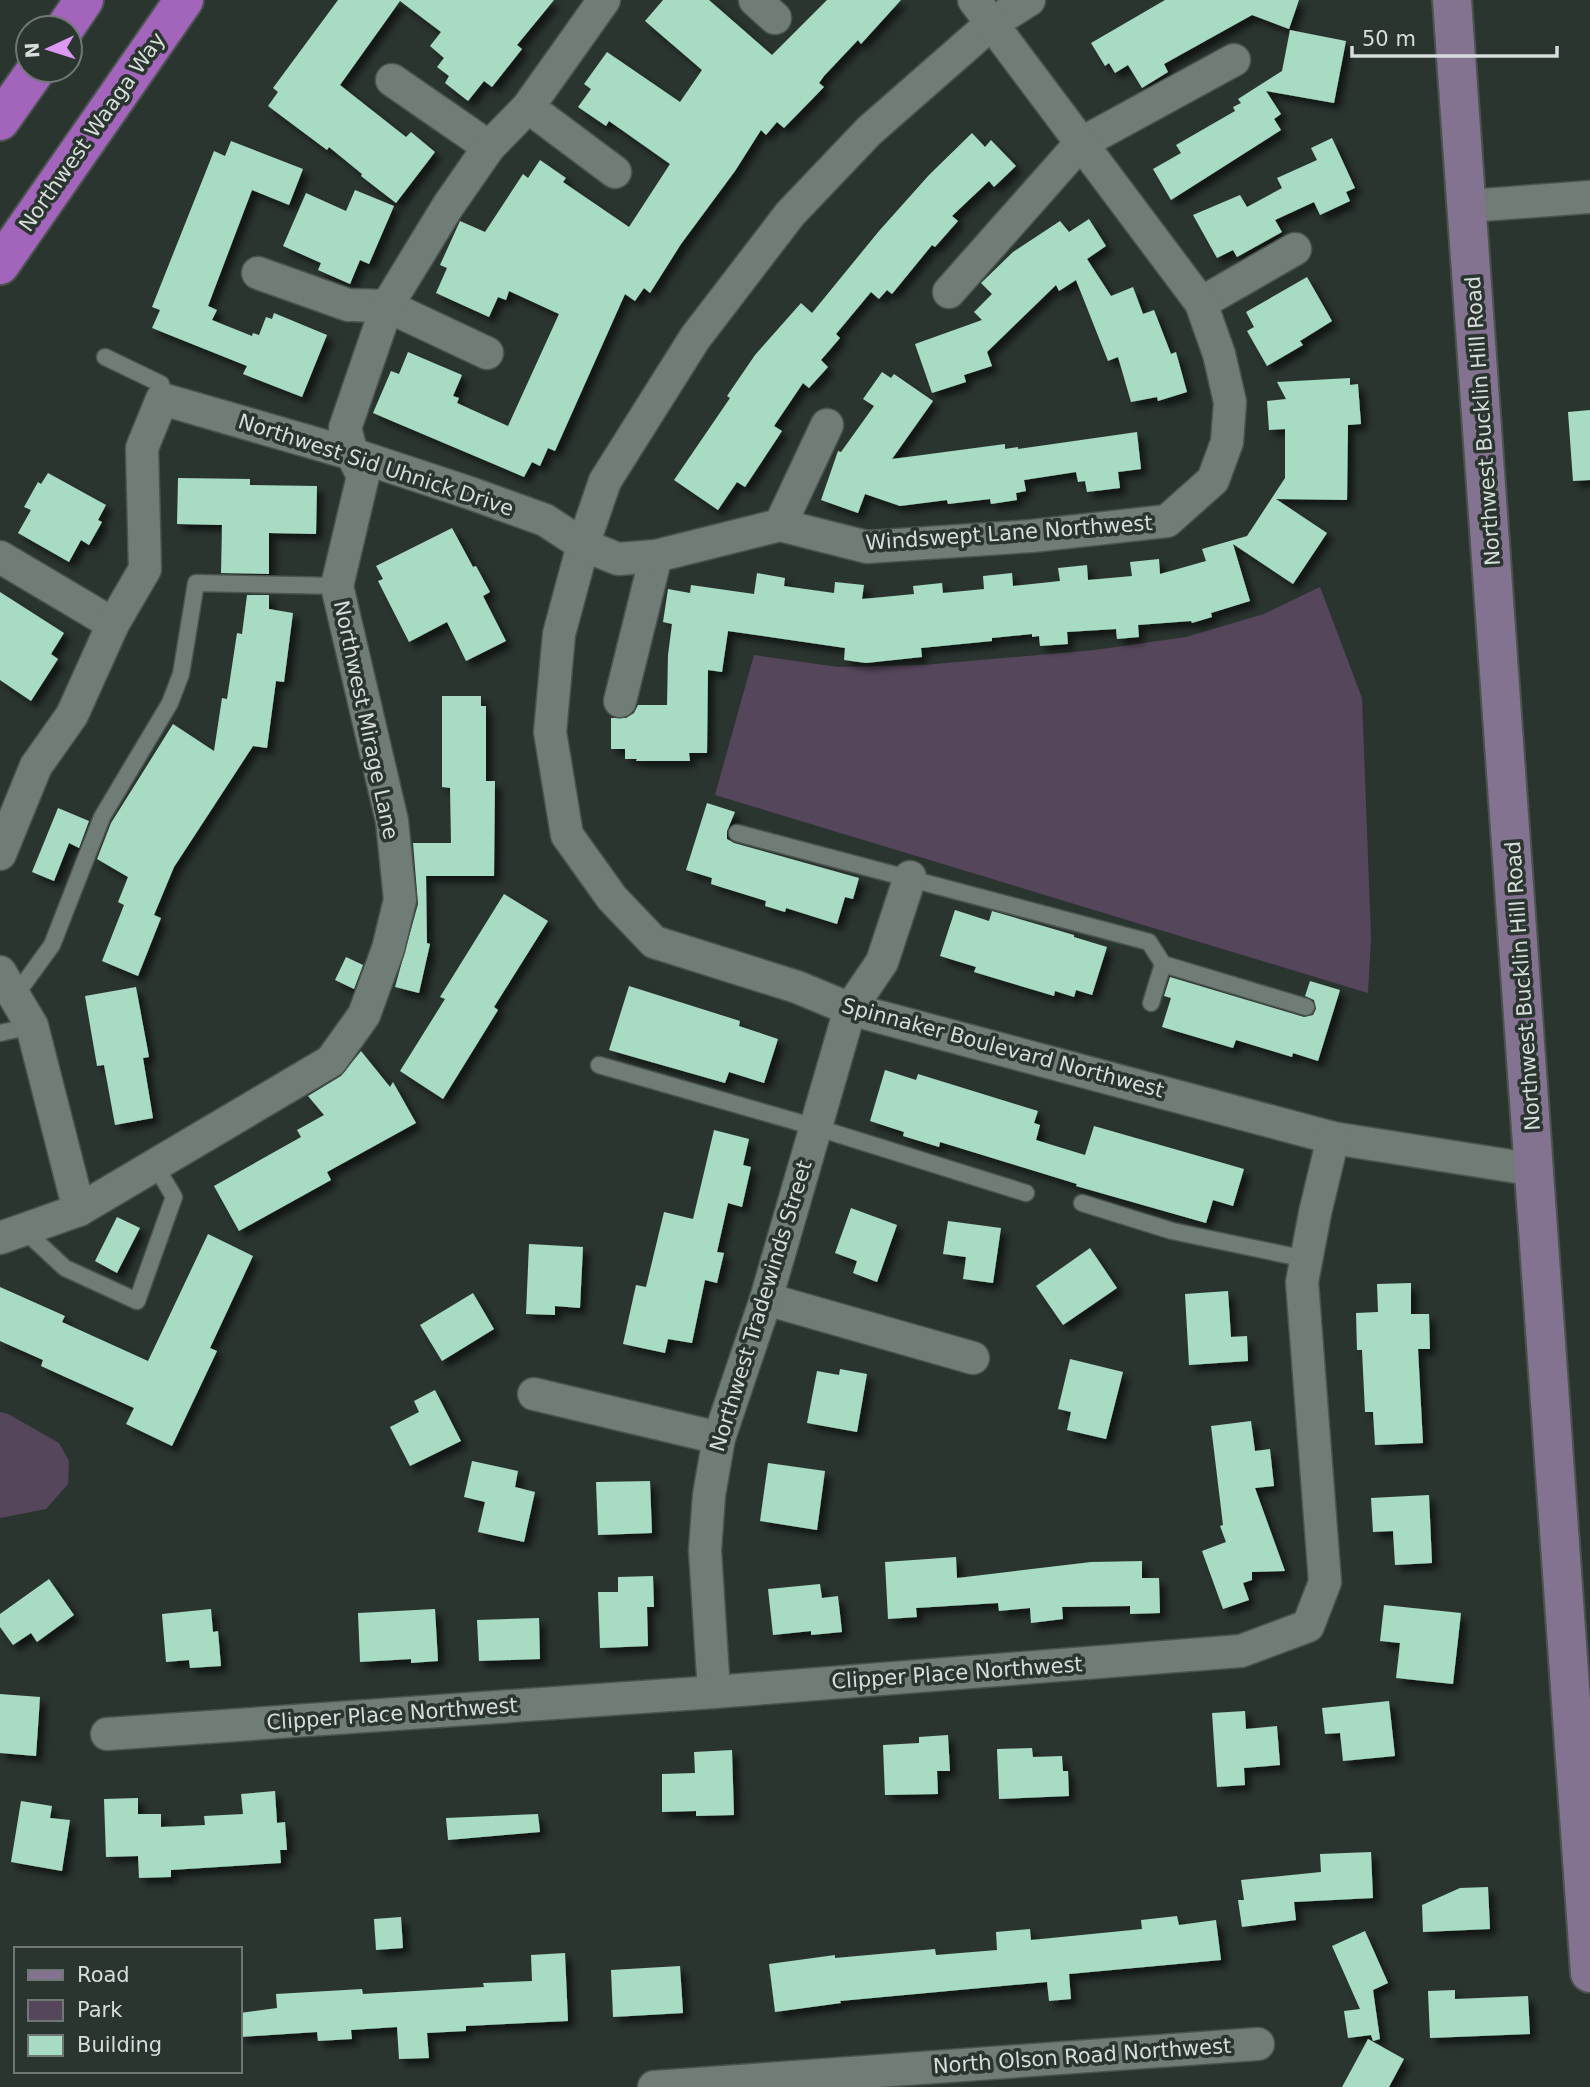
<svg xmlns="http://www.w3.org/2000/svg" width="1590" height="2087" viewBox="0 0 1590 2087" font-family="'DejaVu Sans',sans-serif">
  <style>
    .green { fill: #56465c }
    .building { fill: #a7dbc3; filter: url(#shadow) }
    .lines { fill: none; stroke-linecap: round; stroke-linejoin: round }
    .service-casing { stroke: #4a534e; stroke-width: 19 }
    .minor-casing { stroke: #4a534e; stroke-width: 35 }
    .secondary-casing { stroke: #4a534e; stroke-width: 42 }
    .trunk-casing { stroke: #4a534e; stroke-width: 42 }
    .service { stroke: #707c76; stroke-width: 16 }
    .minor { stroke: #707c76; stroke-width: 32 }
    .secondary { stroke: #837390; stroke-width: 38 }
    .trunk { stroke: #a364bb; stroke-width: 38 }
    .labels { text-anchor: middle; stroke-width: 7; stroke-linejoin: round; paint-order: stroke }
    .street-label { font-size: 21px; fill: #d6ddda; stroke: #2b3530 }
  </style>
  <defs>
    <filter id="shadow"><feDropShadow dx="6" dy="6" stdDeviation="3.5" flood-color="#0009"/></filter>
  </defs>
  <rect width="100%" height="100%" fill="#2b3530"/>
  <g class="green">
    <polygon points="1320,587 1362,698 1371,938 1368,993 715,795 754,655 838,667 924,665 1095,650 1186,637 1264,614"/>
    <polygon points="0,1412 8,1414 59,1443 69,1461 68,1484 46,1509 0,1518"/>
  </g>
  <g class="building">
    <polygon points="338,0 554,0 517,45 522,49 492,87 484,81 468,101 445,83 449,76 437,67 444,58 430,46 441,32 400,1 340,85 406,137 411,132 435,152 396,203 361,176 362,174 329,147 327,150 268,106 278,92 273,88"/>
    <polygon points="663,0 709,0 772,55 827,0 901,0 861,44 858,40 824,76 819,83 824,87 784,128 777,122 766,135 761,130 735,171 681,244 650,293 644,288 635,301 625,294 555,451 548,448 540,466 532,462 524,477 373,413 391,371 399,374 408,352 462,375 453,396 459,398 457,403 508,426 559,314 509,291 506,300 498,297 489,317 436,293 447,268 440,265 460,221 485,232 523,174 528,178 540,160 566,178 563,182 629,227 670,164 609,121 606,126 578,107 591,89 584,84 607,52 680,102 702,70 645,21"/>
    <polygon points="1165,0 1299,0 1289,29 1252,15 1164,64 1168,72 1142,88 1128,65 1115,73 1109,63 1105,66 1091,43"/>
    <polygon points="1290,30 1346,41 1334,103 1266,91 1281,114 1274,119 1281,130 1171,200 1153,169 1181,153 1176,145 1235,111 1233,107 1241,103 1238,99 1282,71"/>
    <polygon points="972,133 985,147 991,140 1016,166 994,187 989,181 952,216 958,221 935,247 932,245 892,294 887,290 879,299 871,292 836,334 840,338 821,360 828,367 809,388 803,383 774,426 782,431 745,487 737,482 718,510 674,480 730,398 727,396 755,355 801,303 812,313 879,231 929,175"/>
    <polygon points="1332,138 1355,188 1346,192 1350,201 1320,215 1314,202 1275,220 1282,232 1237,257 1233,250 1217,258 1193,215 1240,195 1247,207 1282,188 1277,178 1317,160 1311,148"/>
    <polygon points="231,141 303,169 289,205 252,190 208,306 217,310 212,320 252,336 253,333 259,335 266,317 272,319 274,313 327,335 302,397 243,374 247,366 152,328 160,310 152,307 214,151 225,156"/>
    <polygon points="355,190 394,206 369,264 360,260 350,284 318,270 321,263 283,246 306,193 346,211"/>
    <polygon points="1089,219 1106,246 1087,259 1111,296 1133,287 1143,314 1154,310 1171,354 1176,352 1187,392 1158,401 1157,397 1131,402 1118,357 1108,361 1076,280 1059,291 1056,285 987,352 992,366 964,375 966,382 932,393 915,344 982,320 974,312 992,294 981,283 1013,252 1060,221 1069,232"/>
    <polygon points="1307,277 1332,321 1300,341 1303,345 1267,366 1247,331 1254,327 1246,312"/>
    <polygon points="882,372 891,378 894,374 933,401 892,459 1005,444 1005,449 1018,447 1018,449 1137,432 1141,469 1118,472 1120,488 1087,492 1085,481 1078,482 1076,472 1024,480 1026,491 1016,493 1017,500 991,504 990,499 948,504 947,500 900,506 865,494 858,513 821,500 838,451 841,452 874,406 863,399"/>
    <polygon points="1350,378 1350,385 1358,384 1361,424 1348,425 1347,500 1276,499 1327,533 1293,584 1233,544 1250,601 1211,613 1212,617 1192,623 1191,621 1138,625 1139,637 1117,639 1116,629 1067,632 1068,644 1040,646 1039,636 1032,637 1032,634 992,638 992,641 921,648 922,657 866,663 844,660 845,648 728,631 722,672 708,670 707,753 689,753 690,761 636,761 637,759 625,759 625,749 611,749 611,718 626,718 634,713 638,705 667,705 668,655 672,624 663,622 668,589 690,593 691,585 754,594 757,573 785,578 784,586 834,593 835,582 864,585 862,599 914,594 913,586 942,583 943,593 984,589 983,576 1012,573 1013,586 1060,581 1058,568 1087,565 1088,580 1132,576 1130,562 1159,559 1160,574 1206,561 1202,549 1247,536 1285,478 1285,429 1269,430 1267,401 1286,399 1277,382"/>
    <polygon points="1590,410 1590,480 1573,481 1568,412"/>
    <polygon points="48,473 106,505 98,520 102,522 89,545 81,540 69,562 18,533 31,510 24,507 38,482 41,484"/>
    <polygon points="178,478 250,479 250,485 317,486 316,534 269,533 269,574 221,573 222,525 177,524"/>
    <polygon points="452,528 473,567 476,566 490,592 483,596 506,641 466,661 447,622 409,642 378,581 383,579 376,566"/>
    <polygon points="0,592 64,633 51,654 58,659 31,701 0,680"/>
    <polygon points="247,595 269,595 269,609 293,613 284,682 276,681 267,748 253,746 174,867 154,915 161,918 138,976 102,961 124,905 118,902 128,877 97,859 111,823 173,724 214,751 222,698 227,699 237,633 242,634"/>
    <polygon points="442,696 481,696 481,706 486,706 486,781 495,781 494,876 426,876 427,943 430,944 419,993 395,987 418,904 413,843 451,843 450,788 442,787"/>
    <polygon points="707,803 735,812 727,831 727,839 734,843 859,878 853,899 845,897 837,924 786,908 785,912 765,906 766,901 711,884 712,878 686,870"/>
    <polygon points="58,808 89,821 79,848 69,843 54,881 32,872"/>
    <polygon points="504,894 548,921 494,1007 498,1010 443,1099 400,1071 445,999 440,997"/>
    <polygon points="955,910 989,921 992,911 1074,935 1074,937 1107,947 1092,995 1076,990 1074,997 1055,991 1054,996 974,972 976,967 940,956"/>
    <polygon points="346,957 363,965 354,989 335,980"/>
    <polygon points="1170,977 1304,1017 1313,1015 1316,1009 1314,1000 1305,996 1310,981 1340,990 1318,1061 1293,1053 1292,1057 1236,1040 1233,1048 1162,1027 1171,998 1164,996"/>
    <polygon points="629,986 740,1021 739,1026 778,1039 764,1083 729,1072 725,1083 609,1050"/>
    <polygon points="136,987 149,1057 143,1058 153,1118 115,1125 104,1065 97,1066 85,996"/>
    <polygon points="361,1051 390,1087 393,1082 416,1123 327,1172 331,1180 239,1231 214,1186 301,1137 297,1130 324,1115 308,1096 341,1076"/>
    <polygon points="885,1070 916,1080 918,1074 1038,1111 1034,1123 1040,1125 1036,1140 1085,1155 1094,1126 1244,1169 1233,1206 1213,1200 1206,1223 1076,1186 1077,1184 940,1142 939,1147 903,1136 904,1132 870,1121"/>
    <polygon points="714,1130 749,1139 743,1165 751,1167 742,1207 728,1203 717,1252 724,1253 717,1283 705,1280 692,1343 668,1339 665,1353 623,1344 636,1285 646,1287 664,1212 693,1219"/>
    <polygon points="851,1208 897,1225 877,1282 853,1273 857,1261 835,1253"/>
    <polygon points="117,1217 140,1228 117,1273 95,1261"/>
    <polygon points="948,1221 1001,1228 993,1283 963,1279 966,1257 943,1254"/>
    <polygon points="208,1234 253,1256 210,1348 217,1351 172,1446 126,1424 134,1408 41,1366 43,1360 0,1341 0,1287 65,1316 62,1322 148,1361"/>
    <polygon points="529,1244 583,1247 580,1308 555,1306 555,1315 526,1314"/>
    <polygon points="1090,1248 1117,1288 1063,1325 1036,1286"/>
    <polygon points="1411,1283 1411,1314 1429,1314 1430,1349 1418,1349 1423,1443 1375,1445 1373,1412 1365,1412 1362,1350 1357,1350 1356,1313 1378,1312 1377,1284"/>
    <polygon points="1228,1291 1231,1337 1247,1336 1248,1361 1189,1365 1185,1294"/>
    <polygon points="473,1293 494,1329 442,1361 420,1325"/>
    <polygon points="1070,1359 1123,1372 1106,1439 1067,1430 1071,1412 1058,1409"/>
    <polygon points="840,1369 867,1374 857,1432 807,1423 817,1371 839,1375"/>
    <polygon points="435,1390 461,1441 410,1466 390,1427 419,1412 414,1401"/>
    <polygon points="1251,1421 1255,1451 1270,1449 1274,1486 1255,1488 1285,1571 1252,1572 1252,1580 1243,1583 1249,1600 1223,1609 1202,1551 1226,1542 1220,1526 1223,1525 1211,1426"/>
    <polygon points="472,1461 518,1471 515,1487 535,1492 524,1542 478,1532 485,1502 464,1497"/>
    <polygon points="768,1463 825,1471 817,1530 760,1521"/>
    <polygon points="650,1481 652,1533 598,1535 596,1482"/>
    <polygon points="1429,1495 1432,1563 1395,1565 1393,1531 1373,1532 1371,1498"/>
    <polygon points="956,1557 957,1578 1091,1562 1142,1561 1142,1578 1159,1578 1160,1613 1130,1614 1130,1606 1062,1607 1063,1619 1031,1623 1030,1608 999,1611 998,1603 916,1608 917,1617 888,1619 885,1562"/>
    <polygon points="653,1576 654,1607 647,1607 648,1646 600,1648 598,1592 618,1592 618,1577"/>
    <polygon points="49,1579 74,1615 37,1642 31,1633 13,1645 0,1627 0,1614"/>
    <polygon points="820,1584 822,1598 838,1596 842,1632 811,1635 811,1631 773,1635 768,1589"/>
    <polygon points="1384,1605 1461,1613 1453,1684 1396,1678 1400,1643 1380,1641"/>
    <polygon points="211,1609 213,1632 218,1631 221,1666 190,1668 189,1660 166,1662 162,1614"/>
    <polygon points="435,1609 438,1661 411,1663 411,1659 360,1662 358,1613"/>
    <polygon points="539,1618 540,1659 479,1661 477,1620"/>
    <polygon points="0,1694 40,1697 36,1756 0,1753"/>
    <polygon points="1389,1701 1395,1756 1343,1761 1340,1733 1325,1734 1322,1708"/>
    <polygon points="1245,1711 1246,1729 1277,1726 1280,1765 1244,1768 1245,1785 1217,1787 1212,1713"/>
    <polygon points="948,1735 950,1771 937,1771 938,1794 885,1795 883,1745 919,1743 919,1737"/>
    <polygon points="1032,1748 1033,1757 1062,1756 1063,1771 1068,1771 1069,1796 999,1799 997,1749"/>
    <polygon points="732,1750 734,1815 696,1816 696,1811 662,1812 662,1774 695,1773 694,1752"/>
    <polygon points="275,1791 277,1823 285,1822 287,1850 280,1850 281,1863 171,1870 171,1877 139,1878 138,1856 106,1857 104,1799 138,1798 138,1814 161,1814 161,1827 205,1825 204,1816 243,1814 241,1794"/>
    <polygon points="21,1801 52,1806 50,1818 70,1820 62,1871 11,1862"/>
    <polygon points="538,1814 540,1832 448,1840 446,1818"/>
    <polygon points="1371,1852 1373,1898 1294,1902 1296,1920 1242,1927 1238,1900 1244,1900 1241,1880 1321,1872 1320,1854"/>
    <polygon points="1488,1887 1490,1929 1423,1932 1422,1905 1460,1888"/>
    <polygon points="1177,1916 1179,1925 1216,1920 1221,1960 1069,1974 1071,1999 1049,2001 1047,1982 840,2001 841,2003 775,2012 769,1964 835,1955 835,1958 935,1949 936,1955 997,1950 996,1932 1030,1929 1031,1940 1142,1929 1141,1920"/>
    <polygon points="401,1917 403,1948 376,1950 374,1919"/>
    <polygon points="1365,1931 1388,1983 1373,1990 1380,2039 1373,2041 1371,2035 1348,2038 1344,2011 1360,2009 1332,1946"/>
    <polygon points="565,1953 568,2021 466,2026 466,2031 427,2033 429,2058 399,2059 397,2027 351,2030 352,2039 318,2041 317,2032 240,2037 240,2013 277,2008 276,1994 362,1989 363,1994 484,1987 483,1983 532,1981 531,1955"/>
    <polygon points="680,1966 683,2013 613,2017 611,1970"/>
    <polygon points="1455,1990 1455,1999 1528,1996 1530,2034 1430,2038 1428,1991"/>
    <polygon points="1368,2039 1404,2059 1389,2087 1342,2087"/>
  </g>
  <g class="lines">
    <g class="service-casing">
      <g id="service">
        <polyline points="105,357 161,384 162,399"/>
        <polyline points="737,833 1149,942 1163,964 1306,1007"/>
        <polyline points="15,996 52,945 102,817 170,703 181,674 196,583 337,586"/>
        <polyline points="1151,1003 1163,964"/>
        <polyline points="0,1033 32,1026"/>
        <polyline points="599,1065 815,1127 1026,1193"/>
        <polyline points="1082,1203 1172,1231 1306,1259"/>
        <polyline points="24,1230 65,1268 137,1301 174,1197 155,1165"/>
      </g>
    </g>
    <g class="minor-casing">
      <g id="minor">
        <polyline points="755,0 775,18"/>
        <polyline points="1029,0 991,24 869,131 790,214 695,338 605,481 583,545 559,634 550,732 567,835 612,898 654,942 797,987 850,1009 1333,1138 1536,1170"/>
        <polyline points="392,80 489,147"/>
        <polyline points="528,107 615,172"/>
        <polyline points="1468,206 1590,197"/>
        <polyline points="258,273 348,305 387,306 487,353"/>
        <polyline points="949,292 1080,144 1234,60"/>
        <polyline points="1201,303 1295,249"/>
        <polyline points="780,525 827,425"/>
        <polyline points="0,557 113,624"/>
        <polyline points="620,701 656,556"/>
        <polyline points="0,854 36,766 72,715 113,624 145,569 142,448 162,399 352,454 470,493 545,520 583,545 618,559 656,556 780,525 867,547 1032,536 1167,521 1213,480 1227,442 1230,402 1219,354 1201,303 974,0"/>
        <polyline points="0,972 32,1026 79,1210"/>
        <polyline points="0,1238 79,1210 331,1061 364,1015 388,949 400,900 392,821 337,586 363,476 352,454 345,428 387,306 448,206 489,147 528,107 604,0"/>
        <polyline points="766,1299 973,1358"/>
        <polyline points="534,1394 719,1438"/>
        <polyline points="714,1692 705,1550 709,1495 719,1438 766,1299 850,1009 882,962 910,877"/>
        <polyline points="107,1734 714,1692 1241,1651 1308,1626 1325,1582 1302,1282 1315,1213 1333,1138"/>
        <polyline points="654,2087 1258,2044"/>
      </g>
    </g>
    <g class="secondary-casing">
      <polyline id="secondary" points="1452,0 1590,1973"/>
    </g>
    <g class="trunk-casing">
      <g id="trunk">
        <polyline points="65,28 84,0"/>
        <polyline points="0,121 36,70"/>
        <polyline points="0,265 184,0"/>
      </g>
    </g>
    <use href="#service" class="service"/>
    <use href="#minor" class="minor"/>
    <use href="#secondary" class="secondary"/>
    <use href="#trunk" class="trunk"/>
  </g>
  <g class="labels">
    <g class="street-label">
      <text transform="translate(92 132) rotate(-55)" y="7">Northwest Waaga Way</text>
      <text transform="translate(1483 421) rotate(-94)" y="7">Northwest Bucklin Hill Road</text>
      <text transform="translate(376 465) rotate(18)" y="7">Northwest Sid Uhnick Drive</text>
      <text transform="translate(1009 533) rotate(-4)" y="7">Windswept Lane Northwest</text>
      <text transform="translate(366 720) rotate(78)" y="7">Northwest Mirage Lane</text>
      <text transform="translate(1523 986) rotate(-94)" y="7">Northwest Bucklin Hill Road</text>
      <text transform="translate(1003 1048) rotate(15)" y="7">Spinnaker Boulevard Northwest</text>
      <text transform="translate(761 1306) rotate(-73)" y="7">Northwest Tradewinds Street</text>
      <text transform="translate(957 1673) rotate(-4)" y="7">Clipper Place Northwest</text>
      <text transform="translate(392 1714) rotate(-4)" y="7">Clipper Place Northwest</text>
      <text transform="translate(1082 2056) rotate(-4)" y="7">North Olson Road Northwest</text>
    </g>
  </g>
  <rect x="14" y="1947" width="228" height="126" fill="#2b3530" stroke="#6f7874" stroke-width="2"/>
  <rect x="28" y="1970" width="35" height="10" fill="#837390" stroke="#6f7874" stroke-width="2"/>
  <text x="77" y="1982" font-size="21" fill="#d6ddda">Road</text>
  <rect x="28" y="2000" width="35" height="21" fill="#56465c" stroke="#6f7874" stroke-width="2"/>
  <text x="77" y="2017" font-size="21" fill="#d6ddda">Park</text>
  <rect x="28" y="2035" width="35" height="21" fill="#a7dbc3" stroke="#6f7874" stroke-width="2"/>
  <text x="77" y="2052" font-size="21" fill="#d6ddda">Building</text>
  <g transform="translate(49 49) rotate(266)"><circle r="33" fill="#2b3530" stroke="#6f7874" stroke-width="2"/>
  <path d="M0-5L12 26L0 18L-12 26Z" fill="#dc99f4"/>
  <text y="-10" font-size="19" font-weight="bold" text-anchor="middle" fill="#d6ddda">N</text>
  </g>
  <path d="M1352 46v10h205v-10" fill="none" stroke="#d6ddda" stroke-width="3.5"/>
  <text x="1362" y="46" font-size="21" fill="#d6ddda" stroke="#2b3530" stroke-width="5" paint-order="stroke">50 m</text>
</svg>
